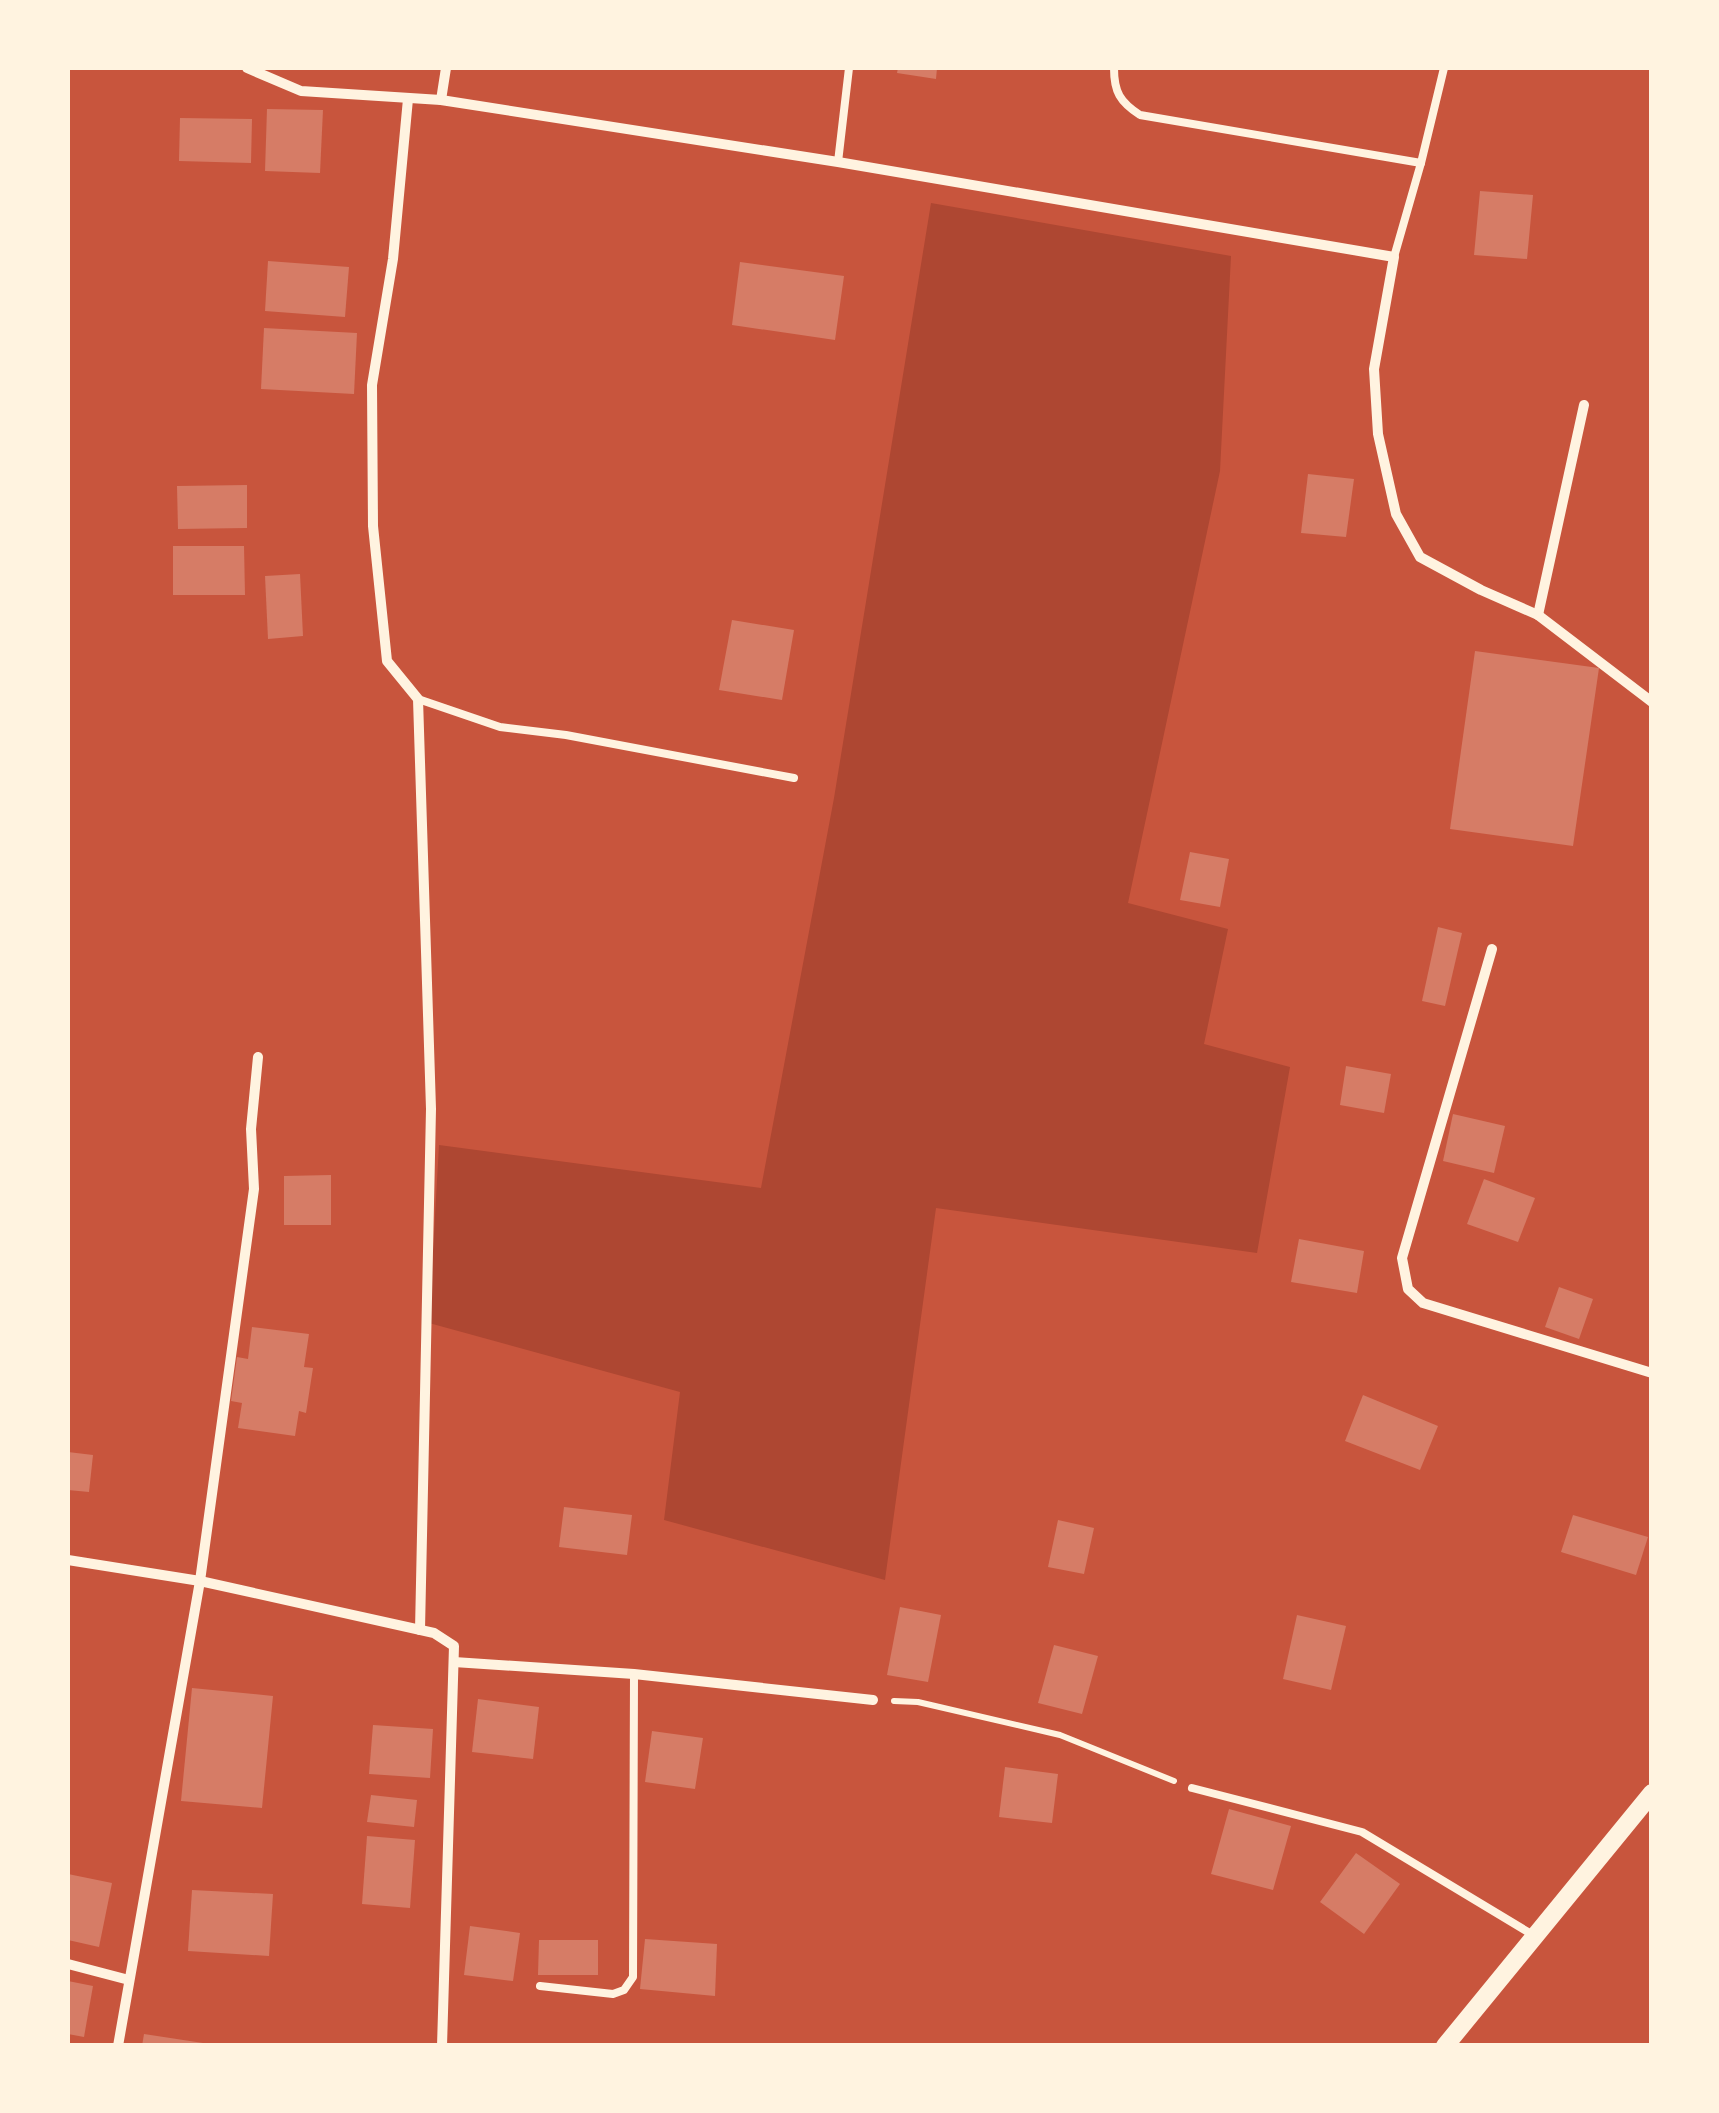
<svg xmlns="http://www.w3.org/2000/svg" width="1719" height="2113" viewBox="0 0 1719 2113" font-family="'PT Sans',sans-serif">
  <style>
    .green { fill: #ae4732 }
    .building { fill: #d67c66 }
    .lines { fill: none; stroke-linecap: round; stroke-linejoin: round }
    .path { stroke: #fff3e0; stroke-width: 6 }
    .service { stroke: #fff3e0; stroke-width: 8 }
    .minor { stroke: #fff3e0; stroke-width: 10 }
    .tertiary { stroke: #fff3e0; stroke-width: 18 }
  </style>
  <rect width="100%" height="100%" fill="#c8553d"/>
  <polygon class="green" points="931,203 1231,256 1220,471 1128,903 1228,929 1204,1044 1290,1067 1257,1253 936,1208 885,1580 664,1520 680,1392 429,1323 439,1145 761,1188 834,798"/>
  <g class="building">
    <polygon points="898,68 937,68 936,79 897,73"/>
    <polygon points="267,109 323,110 320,173 265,171"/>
    <polygon points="180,118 252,119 251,163 179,161"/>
    <polygon points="1480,191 1533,195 1527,259 1474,255"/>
    <polygon points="268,261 349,267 345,317 265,311"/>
    <polygon points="740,262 844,276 835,340 732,325"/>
    <polygon points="264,328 357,333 354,394 261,389"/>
    <polygon points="1308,474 1354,479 1346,537 1301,533"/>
    <polygon points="247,485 247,528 178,529 177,486"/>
    <polygon points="173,546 244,546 245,595 173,595"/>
    <polygon points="300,574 303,636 268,639 265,576"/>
    <polygon points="732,620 794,630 782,700 719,690"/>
    <polygon points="1475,651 1599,668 1573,846 1450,829"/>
    <polygon points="1190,852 1229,859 1220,907 1180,900"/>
    <polygon points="1438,927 1462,933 1445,1006 1422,1001"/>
    <polygon points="1346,1066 1391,1074 1384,1113 1340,1105"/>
    <polygon points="1453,1114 1505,1126 1494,1173 1443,1161"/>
    <polygon points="331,1175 331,1225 284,1225 284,1176"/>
    <polygon points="1484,1179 1535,1198 1518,1242 1467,1224"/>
    <polygon points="1299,1239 1364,1251 1357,1293 1291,1282"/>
    <polygon points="1559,1287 1593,1299 1579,1339 1545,1327"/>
    <polygon points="252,1327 309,1334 304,1367 313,1368 306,1413 299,1411 295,1436 238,1428 242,1403 231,1401 237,1357 248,1359"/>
    <polygon points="1363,1395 1438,1426 1420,1470 1345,1441"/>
    <polygon points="68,1452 93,1455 89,1492 68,1490"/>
    <polygon points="564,1507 632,1515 627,1555 559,1547"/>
    <polygon points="1573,1515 1648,1537 1636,1575 1561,1552"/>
    <polygon points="1058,1520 1094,1528 1084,1574 1048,1567"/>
    <polygon points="900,1607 941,1615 928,1682 887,1675"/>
    <polygon points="1297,1615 1346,1626 1331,1690 1283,1679"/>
    <polygon points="1054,1645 1098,1656 1082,1714 1038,1703"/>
    <polygon points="192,1688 273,1696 262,1808 181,1801"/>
    <polygon points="478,1699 539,1707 533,1759 472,1752"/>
    <polygon points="373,1725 433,1729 430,1778 369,1774"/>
    <polygon points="652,1731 703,1738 695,1789 645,1782"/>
    <polygon points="1005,1767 1058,1774 1052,1823 999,1817"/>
    <polygon points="371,1795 417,1800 414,1827 367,1822"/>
    <polygon points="1229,1809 1291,1826 1273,1890 1211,1874"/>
    <polygon points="367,1836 415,1840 410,1908 362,1904"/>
    <polygon points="1356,1853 1400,1884 1364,1934 1320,1902"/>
    <polygon points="68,1874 112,1883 99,1947 68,1940"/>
    <polygon points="192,1890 273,1894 269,1956 188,1951"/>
    <polygon points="470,1926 520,1933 513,1981 464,1975"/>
    <polygon points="645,1939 717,1944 715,1996 640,1989"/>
    <polygon points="539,1940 598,1940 598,1975 538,1975"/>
    <polygon points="68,1981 93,1986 84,2037 68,2034"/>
    <polygon points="144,2034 203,2043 203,2046 142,2046"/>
  </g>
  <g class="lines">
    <polyline class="path" points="894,1701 918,1702 1060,1735 1174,1781"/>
    <g class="service">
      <path d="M 1114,68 C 1114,92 1120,102 1140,115 L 1421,163"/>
      <polyline points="838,162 849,68"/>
      <polyline points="1394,257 1421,163 1444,68"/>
      <polyline points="418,699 500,727 566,735 794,778"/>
      <polyline points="1192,1788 1362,1832 1533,1935"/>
      <polyline points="540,1986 613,1994 624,1990 633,1977 634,1674"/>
    </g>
    <g class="minor">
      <polyline points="247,68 301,91 441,100 838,162 1394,257 1374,369 1378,434 1396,514 1420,557 1481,590 1538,615 1652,702"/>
      <polyline points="408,99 393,259 372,385 373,526 387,661 418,699 431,1109 420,1630"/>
      <polyline points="441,100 446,68"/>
      <polyline points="1538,615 1584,405"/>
      <polyline points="1492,949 1402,1258 1408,1289 1423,1303 1652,1373"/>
      <polyline points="68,1560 200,1581 434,1633 454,1646 442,2046"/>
      <polyline points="454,1662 634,1674 873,1700"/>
      <polyline points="68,1964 129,1980"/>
      <polyline points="118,2046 200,1581 254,1189 251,1129 258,1057"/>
    </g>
    <polyline class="tertiary" points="1445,2046 1652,1793"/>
  </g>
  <rect width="1719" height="2113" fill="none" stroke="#fff3e0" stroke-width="140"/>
</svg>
